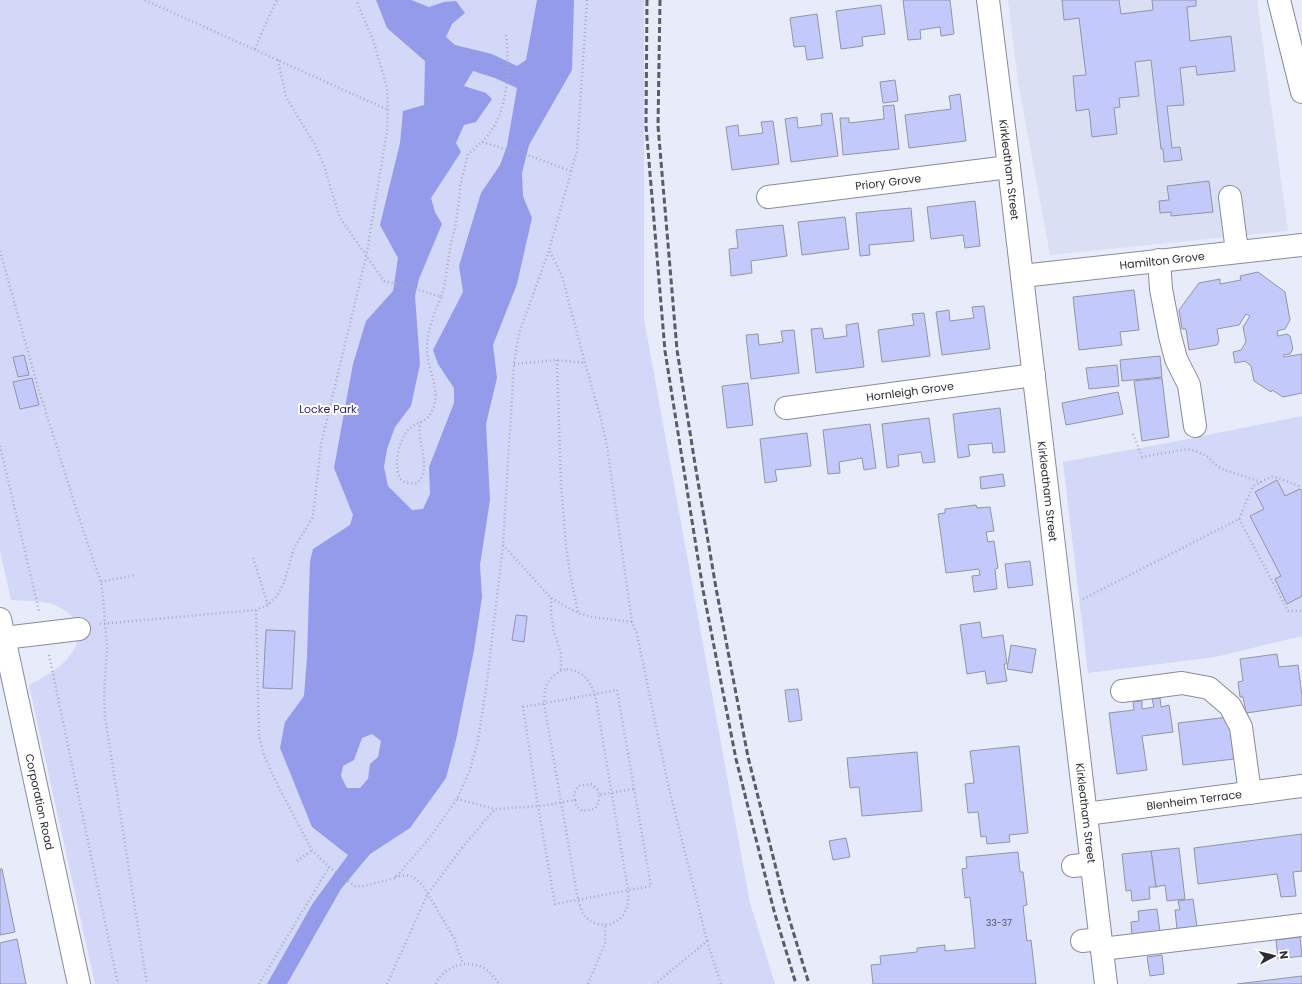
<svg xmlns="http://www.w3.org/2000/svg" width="1302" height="984" viewBox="0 0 1302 984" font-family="Poppins,sans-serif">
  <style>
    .built { fill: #dbdff4 }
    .green { fill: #d3d7f8 }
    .water { fill: #949beb; fill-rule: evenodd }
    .building { fill: #c3c9fb; stroke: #9395a2 }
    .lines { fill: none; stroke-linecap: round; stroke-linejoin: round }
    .minor-casing { stroke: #898b99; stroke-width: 24 }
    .major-casing { stroke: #898b99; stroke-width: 24 }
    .path { stroke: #aaadb8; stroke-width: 2.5; stroke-dasharray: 1 3; stroke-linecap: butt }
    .minor { stroke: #fff; stroke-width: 22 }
    .major { stroke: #fff; stroke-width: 22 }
    .rail { stroke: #5b5c64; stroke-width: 3; stroke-dasharray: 6 3; stroke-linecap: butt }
    .labels { text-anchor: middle; stroke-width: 4; stroke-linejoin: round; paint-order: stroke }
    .number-label { font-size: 9px; fill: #525465 }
    .street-label { font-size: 11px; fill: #2c2d33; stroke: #fff }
    .park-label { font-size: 11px; fill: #271c78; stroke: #fff }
  </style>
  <rect width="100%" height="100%" fill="#e8ebf9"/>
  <polygon class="built" points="1008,0 1257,0 1288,231 1050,255 1018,82"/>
  <g class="green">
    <path d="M 0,0 L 644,0 L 644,319 L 750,903 L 775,984 L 95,984 L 29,685 C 39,679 51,674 60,666 C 69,659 81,642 79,629 C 78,620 67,611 59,607 C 47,600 24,601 11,600 L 0,551 Z"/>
    <polygon points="1302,416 1302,636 1215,657 1088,673 1063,462 1173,442"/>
  </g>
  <path class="water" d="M 376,0 L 411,0 L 429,7 L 444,2 L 456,1 L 465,13 L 452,24 L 446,37 L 455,45 L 492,54 L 517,66 L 526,60 L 537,0 L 574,0 L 572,70 L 529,145 L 522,173 L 523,196 L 532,218 L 517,284 L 493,345 L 497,378 L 486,424 L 490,500 L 480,565 L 482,597 L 474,650 L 456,740 L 446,778 L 410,828 L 370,854 L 341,889 L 287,984 L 267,984 L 313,903 L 348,855 L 312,827 L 280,748 L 285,722 L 304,696 L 307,657 L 310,561 L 313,549 L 350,525 L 353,515 L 334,468 L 353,364 L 366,321 L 393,291 L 398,258 L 380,225 L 400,143 L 403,111 L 424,105 L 425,61 L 387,28 ZM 473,71 L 495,78 L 517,88 L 507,146 L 500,165 L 481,193 L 459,266 L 463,292 L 433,350 L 438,364 L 454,388 L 454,403 L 429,467 L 430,494 L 423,509 L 412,510 L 388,486 L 384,467 L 387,449 L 395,427 L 411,406 L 420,364 L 415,296 L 419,279 L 442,224 L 435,212 L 431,198 L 461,152 L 456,143 L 464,125 L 476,122 L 492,99 L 486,93 L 464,86 ZM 372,734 L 381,741 L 378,757 L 370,764 L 368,779 L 360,788 L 347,788 L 341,776 L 343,766 L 354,760 L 362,738 Z"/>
  <g class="building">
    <polygon points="903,0 950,0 954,34 941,36 940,27 920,30 921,39 908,40"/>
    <polygon points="1062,0 1119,0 1121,14 1153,10 1152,0 1196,0 1196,6 1187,7 1190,41 1231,36 1235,71 1197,75 1196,66 1180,68 1184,105 1167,106 1172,148 1180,147 1182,160 1164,162 1163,149 1161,149 1151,60 1135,62 1139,96 1119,98 1120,107 1114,108 1117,134 1092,137 1089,109 1076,111 1073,76 1086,75 1079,18 1064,20"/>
    <polygon points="881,5 885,34 862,37 863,46 841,49 836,11"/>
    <polygon points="817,14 823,58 807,60 805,46 794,47 790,18"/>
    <polygon points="895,80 898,101 883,103 880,82"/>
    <polygon points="960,94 966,141 909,148 905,115 951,109 949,96"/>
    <polygon points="894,105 899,149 843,155 840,118 849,118 849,123 884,119 883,106"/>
    <polygon points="832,113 838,156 791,162 785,119 797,117 798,128 822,125 821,114"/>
    <polygon points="773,121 779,164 732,170 726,127 738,125 739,136 763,133 761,122"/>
    <polygon points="1209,181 1213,212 1171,216 1171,212 1160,213 1159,201 1169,200 1167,186"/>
    <polygon points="975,201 980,246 965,248 963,235 931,239 927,207"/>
    <polygon points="911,208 914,241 869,245 870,255 860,256 856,213"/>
    <polygon points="845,217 849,249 802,255 798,222"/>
    <polygon points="783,225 787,256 751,261 752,273 731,276 729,249 738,248 736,230"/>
    <polygon points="1258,272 1285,292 1290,320 1285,329 1277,331 1278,336 1287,334 1290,336 1293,349 1290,354 1283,355 1284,357 1302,354 1302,393 1283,397 1272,390 1271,392 1254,381 1251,366 1245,361 1235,363 1233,352 1241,350 1246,342 1243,327 1250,316 1246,314 1239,325 1217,329 1219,341 1217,345 1189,350 1186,329 1182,329 1179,310 1199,283 1220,279 1220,284 1241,280 1240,276"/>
    <polygon points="1134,290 1139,330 1120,332 1122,345 1079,350 1073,297"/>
    <polygon points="984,306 990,349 942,355 936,312 949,310 950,321 974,318 972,307"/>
    <polygon points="924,313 930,356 882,362 878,330 914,325 912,314"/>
    <polygon points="858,323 864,367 816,373 811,329 822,328 824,339 847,336 846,325"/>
    <polygon points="794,330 799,373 751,379 746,335 758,334 759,345 783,342 781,331"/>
    <polygon points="24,355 29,375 18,377 13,357"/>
    <polygon points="1160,356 1162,377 1122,381 1120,360"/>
    <polygon points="1117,365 1119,386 1089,389 1086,368"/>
    <polygon points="32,378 39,405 20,409 13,382"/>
    <polygon points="1162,378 1169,437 1142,441 1134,381"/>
    <polygon points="748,383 753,425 727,428 722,386"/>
    <polygon points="1118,392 1123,414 1066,425 1062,403"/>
    <polygon points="1000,408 1005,452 993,453 992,443 968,445 970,456 958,458 953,414"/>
    <polygon points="929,418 935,462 923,463 921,452 898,455 899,466 887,468 882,424"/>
    <polygon points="870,424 876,468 864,470 862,458 839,462 840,473 828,474 823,430"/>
    <polygon points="807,433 811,466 775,470 777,481 765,483 760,439"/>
    <polygon points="1003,474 1005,486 981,489 980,477"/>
    <polygon points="1277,480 1285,496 1300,489 1302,492 1302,596 1287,604 1275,579 1281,576 1250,516 1264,509 1255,492"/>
    <polygon points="976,505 977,508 990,507 994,531 986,532 988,542 994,541 998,568 995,569 997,589 974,592 972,576 980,575 979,569 946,573 938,514 945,513 945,509"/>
    <polygon points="1030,561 1033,585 1008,588 1005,564"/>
    <polygon points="516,615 527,616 524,642 512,640"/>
    <polygon points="980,622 982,638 1003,635 1007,664 1004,664 1007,681 987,684 985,671 967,674 960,625"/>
    <polygon points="266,630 295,631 292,689 263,688"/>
    <polygon points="1011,645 1036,649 1032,673 1007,669"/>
    <polygon points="1277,654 1279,667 1298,665 1302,696 1302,705 1246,713 1243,697 1240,697 1238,682 1243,681 1240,659"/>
    <polygon points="798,689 802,720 789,722 785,690"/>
    <polygon points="1160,698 1161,707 1169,705 1173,732 1142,736 1147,770 1117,774 1109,713 1134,710 1133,702 1142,701 1142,709 1154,707 1152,699"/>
    <polygon points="1229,717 1234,759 1183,765 1178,723"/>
    <polygon points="1019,746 1028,833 1009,835 1010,842 987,844 986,836 981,837 978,812 968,813 965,784 974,783 970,751"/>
    <polygon points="917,752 922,811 862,816 859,787 850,788 847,758"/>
    <polygon points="1302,834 1302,871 1293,872 1296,896 1281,897 1277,874 1198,884 1194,848"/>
    <polygon points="846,838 850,857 833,860 829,841"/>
    <polygon points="1179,848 1185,899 1167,901 1165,885 1156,887 1151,851"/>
    <polygon points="1151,851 1156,887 1149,887 1150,899 1132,901 1131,890 1126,891 1122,854"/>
    <polygon points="1018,852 1020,872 1023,872 1027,905 1023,906 1027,941 1031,940 1036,984 873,984 871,965 881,964 880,956 917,952 917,948 945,945 945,951 975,948 970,897 965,898 962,869 967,868 966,857"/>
    <polygon points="0,869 2,869 15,932 0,935"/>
    <polygon points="1193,899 1197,927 1177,929 1175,910 1180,910 1178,901"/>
    <polygon points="1157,909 1160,932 1132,936 1131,922 1139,921 1138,911"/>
    <polygon points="1300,937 1302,956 1278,959 1276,940"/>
    <polygon points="17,939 26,984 0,984 0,943"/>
    <polygon points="1162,955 1164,974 1150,976 1147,957"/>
    <polygon points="1302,976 1302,984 1237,984"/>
  </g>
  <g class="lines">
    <g class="minor-casing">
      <g id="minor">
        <path id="s1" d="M 988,0 L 1009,167 L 1106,984"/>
        <polyline points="1279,0 1302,92"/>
        <path id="s2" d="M 768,197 L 1009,167"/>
        <polyline points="1230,197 1237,251"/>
        <polyline points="1159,260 1161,289 1170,336 1176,359 1189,385 1195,426"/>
        <path id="s3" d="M 1022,276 L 1302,245"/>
        <path id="s4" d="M 786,408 L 1034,375"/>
        <polyline points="4,638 79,629"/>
        <polyline points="1122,691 1182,683 1209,688 1230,706 1241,727 1250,793"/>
        <path id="s5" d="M 1086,814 L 1302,786"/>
        <polyline points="1073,866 1092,864"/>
        <polyline points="1082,941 1100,939"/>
        <polyline points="1102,949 1302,925"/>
      </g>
    </g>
    <g class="major-casing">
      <g id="major">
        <path id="s6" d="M 0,619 L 79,984"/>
      </g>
    </g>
    <g class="path">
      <polyline points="145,0 388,110"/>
      <polyline points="587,0 577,151 549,250 562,276 585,363 601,419 607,446 632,622 637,634 668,784 707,941 655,984"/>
      <polyline points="255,49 265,25 277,0"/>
      <polyline points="278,60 286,97 315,145 324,166 340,218 384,281 422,291 441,297 444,287 451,243 455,228 460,193 460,186 468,154 482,142 530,156 571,171"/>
      <path d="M 482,142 C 509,115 510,71 506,35"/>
      <polyline points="0,251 37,384 83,530 101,582 103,597 107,648 104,697 105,717 147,984"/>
      <polyline points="557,360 561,484 566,545 570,573 578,613"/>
      <polyline points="514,364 557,360 585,363"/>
      <path d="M 421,422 C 420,426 419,431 420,435 C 421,449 430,472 417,483 C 409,484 402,483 399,476 C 394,464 399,439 408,430 C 418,420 427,424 433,409 C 441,389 427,369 427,349 C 427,331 434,314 441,297"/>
      <polyline points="1133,434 1142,457 1188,449 1199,452 1208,457 1217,466 1222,469 1261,482"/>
      <polyline points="0,446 39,611"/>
      <polyline points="1239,519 1288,611 1302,611"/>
      <polyline points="503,545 551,598 578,613 592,617 632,622"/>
      <polyline points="253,558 268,605"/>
      <polyline points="101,582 135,575"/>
      <polyline points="551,598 551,613 554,633 561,653 561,670"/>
      <polyline points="1083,599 1239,519 1253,486 1271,477 1275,477 1302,487"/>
      <polyline points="256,610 259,735 263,753 277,784 312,850 329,867 355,886 364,886 395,878 428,840 457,799 470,770 478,740 487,682 503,545 514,364 519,333 549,251"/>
      <polyline points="100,624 256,610 268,605 277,596 284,583 294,548 313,517 321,444 366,257 387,131 388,110 387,87 373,40 356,0"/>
      <polyline points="49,655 118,984"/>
      <path d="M 567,669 C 583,671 589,680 595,694 L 628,890 C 628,898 629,905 625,912 C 616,929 591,929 582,912 C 580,908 580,903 578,900 L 544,703 C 545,699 544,694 545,690 C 547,680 557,671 567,669 Z"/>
      <polygon points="617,690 651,886 555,904 538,806 523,707"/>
      <polyline points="457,799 495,809 541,806 575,800 574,794 578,786 591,784 598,790 599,795 634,789"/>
      <polyline points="575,800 576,805 582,811 595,809 599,801 599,795"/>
      <polyline points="297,861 312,850"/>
      <path d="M 395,877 C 409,874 413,875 423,886 L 454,938 L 463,964"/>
      <polyline points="707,941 721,984"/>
      <polyline points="259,984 329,867"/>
      <polyline points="387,984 427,895 461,849 495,809"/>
      <path d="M 436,984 C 443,966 467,959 484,968 C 490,972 495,978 499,984"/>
      <polyline points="588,984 605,943 605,926"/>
    </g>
    <use href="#minor" class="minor"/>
    <use href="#major" class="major"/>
    <g class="rail">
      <polyline points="647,0 646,126 665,351 703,590 736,759 774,911 796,984"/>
      <polyline points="660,0 658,126 677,350 695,464 716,588 748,757 786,908 809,984"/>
    </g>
  </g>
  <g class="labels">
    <g class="number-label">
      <text x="999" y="926">33-37</text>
    </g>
    <g class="street-label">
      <text dy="4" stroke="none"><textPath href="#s1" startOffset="171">Kirkleatham Street</textPath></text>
      <text dy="4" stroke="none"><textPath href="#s2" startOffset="121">Priory Grove</textPath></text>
      <text dy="4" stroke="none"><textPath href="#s3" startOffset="141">Hamilton Grove</textPath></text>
      <text dy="4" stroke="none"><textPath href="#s4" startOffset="125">Hornleigh Grove</textPath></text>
      <text dy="4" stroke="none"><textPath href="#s1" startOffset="495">Kirkleatham Street</textPath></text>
      <text dy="4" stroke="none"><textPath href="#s5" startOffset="109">Blenheim Terrace</textPath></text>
      <text dy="4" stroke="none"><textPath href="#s6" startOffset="187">Corporation Road</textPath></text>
      <text dy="4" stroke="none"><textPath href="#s1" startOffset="819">Kirkleatham Street</textPath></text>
    </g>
    <g class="park-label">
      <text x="328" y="413">Locke Park</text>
    </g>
  </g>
  <g transform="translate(1274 956) rotate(83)" stroke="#ffffff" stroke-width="3" paint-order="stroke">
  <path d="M0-3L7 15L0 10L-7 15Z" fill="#2c2d33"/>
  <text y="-6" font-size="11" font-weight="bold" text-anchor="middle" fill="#2c2d33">N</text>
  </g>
</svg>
